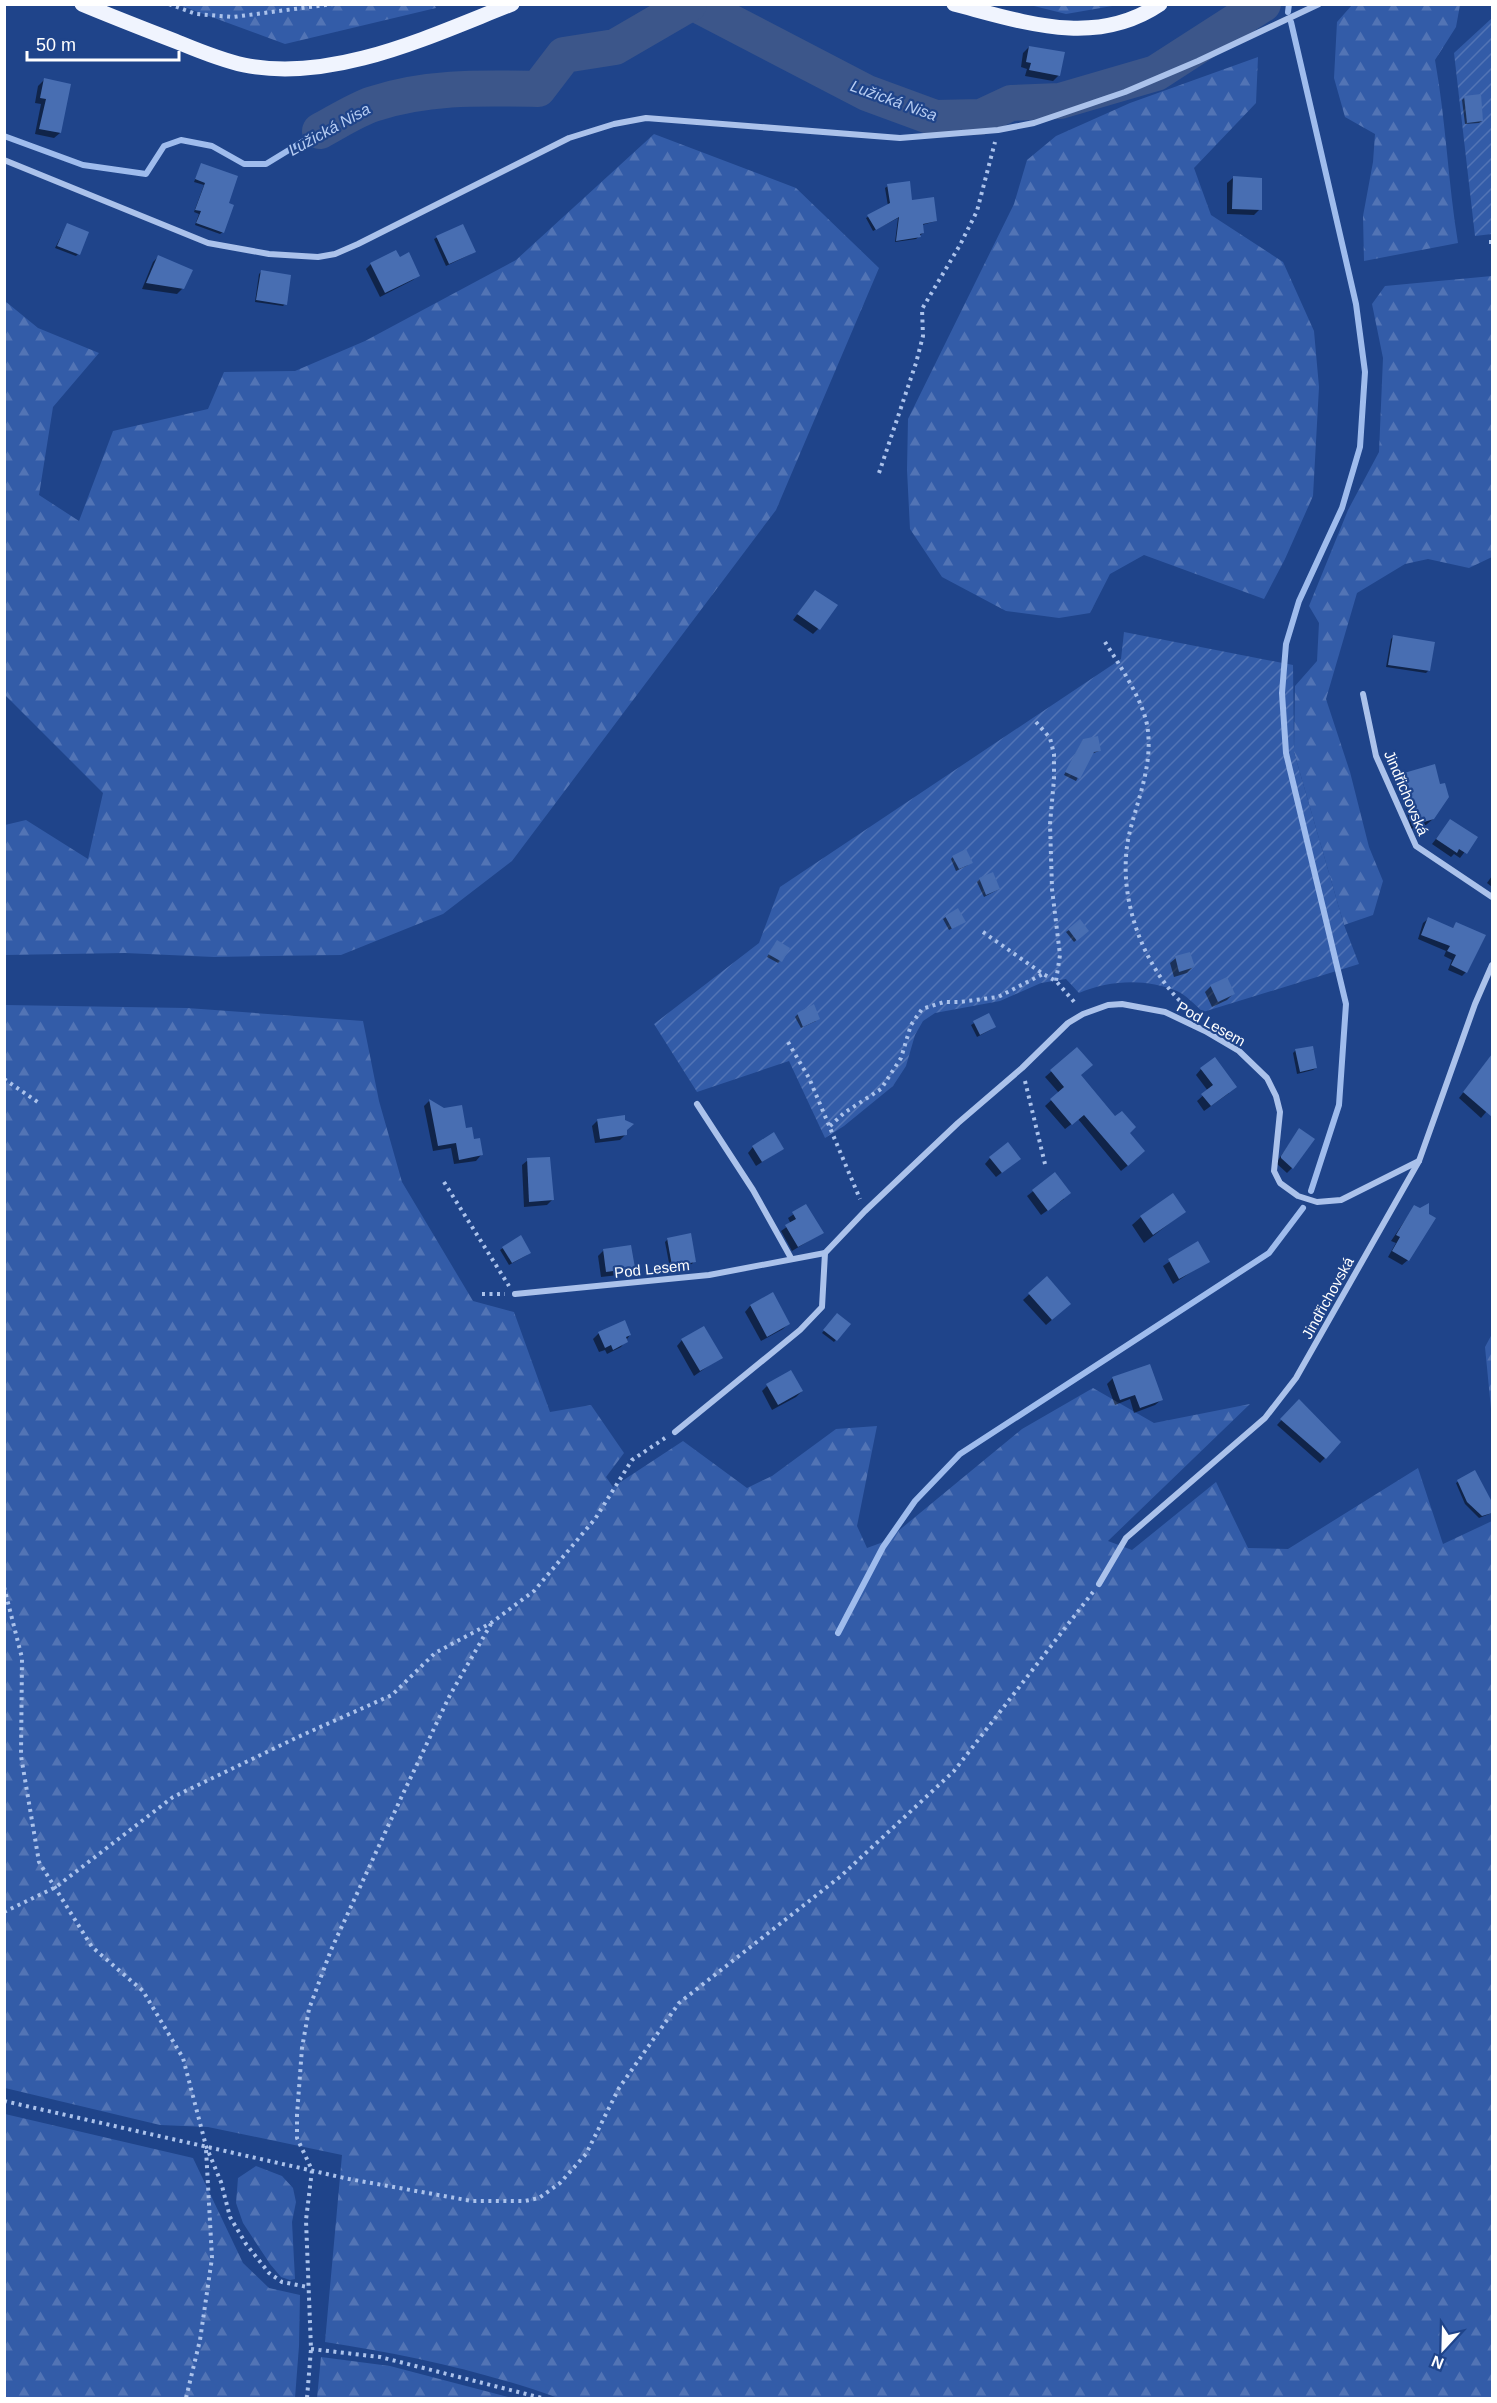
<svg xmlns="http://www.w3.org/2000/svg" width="1497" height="2403" viewBox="0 0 1497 2403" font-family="Helvetica,sans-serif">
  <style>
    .forest { fill: url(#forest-firs) }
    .garden { fill: url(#garden-furrows) }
    .shadow { fill: #0007 }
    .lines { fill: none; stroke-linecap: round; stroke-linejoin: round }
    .stream { stroke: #9fbced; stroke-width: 6 }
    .river { stroke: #3c568a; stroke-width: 36 }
    .building { fill: #486eb2 }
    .path { stroke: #abc2eb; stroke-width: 4; stroke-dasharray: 3 4.5; stroke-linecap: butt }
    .minor { stroke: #abc2eb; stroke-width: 6 }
    .primary { stroke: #f0f4fe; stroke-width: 15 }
    .labels { text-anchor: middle; stroke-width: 4.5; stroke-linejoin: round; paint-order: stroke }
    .street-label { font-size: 15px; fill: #fff; stroke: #1f448a }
    .water-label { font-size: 16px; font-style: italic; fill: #b7cdf3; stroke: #1f448a }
  </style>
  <defs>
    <pattern id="forest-firs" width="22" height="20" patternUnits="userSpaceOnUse" patternTransform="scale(1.5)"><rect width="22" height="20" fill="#335ca8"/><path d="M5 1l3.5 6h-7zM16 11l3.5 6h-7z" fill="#5274b5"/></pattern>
    <pattern id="garden-furrows" width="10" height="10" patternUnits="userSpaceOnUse" patternTransform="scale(1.5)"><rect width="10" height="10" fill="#335ca8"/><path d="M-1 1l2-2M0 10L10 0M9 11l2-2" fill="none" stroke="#5274b5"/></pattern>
  </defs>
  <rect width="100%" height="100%" fill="#1f448a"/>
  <g class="forest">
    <polygon points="434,4 436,8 285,44 179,5"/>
    <polygon points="1030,5 1118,5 1066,14"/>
    <path d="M 1352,5 L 1460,5 L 1456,27 L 1435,60 C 1446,121 1448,182 1458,243 L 1364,261 L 1363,216 L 1373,162 L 1375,134 L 1345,117 L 1334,78 L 1337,22 Z"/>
    <polygon points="1258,57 1256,103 1194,168 1211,215 1283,262 1314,331 1319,387 1313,496 1285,559 1264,599 1144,555 1110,574 1090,613 1059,618 1006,611 942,577 910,529 907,470 908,419 1014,204 1027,160 1056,136 1130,103"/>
    <polygon points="654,134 796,188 879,268 776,510 512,861 443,914 341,955 214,957 125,953 5,955 5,825 26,820 88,859 103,793 5,695 5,301 38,328 99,353 53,407 39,495 79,521 113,431 208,409 224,372 295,371 365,341 516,260"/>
    <polygon points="1492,276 1492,557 1469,568 1428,559 1405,564 1357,593 1326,699 1350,772 1369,847 1383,881 1373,915 1344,925 1294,752 1295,686 1317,661 1319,623 1309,606 1348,510 1379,452 1383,358 1372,304 1385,286"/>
    <path d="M 5,1005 L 187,1008 L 363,1021 L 379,1101 L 402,1182 L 473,1301 L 514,1312 L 550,1412 L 591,1405 L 624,1453 L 606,1477 L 613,1487 L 683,1441 L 747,1488 L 772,1476 L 836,1429 L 877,1426 L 857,1526 L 867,1548 L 886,1541 L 1022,1429 L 1093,1388 L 1154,1423 L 1250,1404 L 1108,1541 L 1132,1550 L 1216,1482 L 1248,1548 L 1288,1549 L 1418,1468 L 1443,1544 L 1492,1521 L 1492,2398 L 558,2398 C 483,2371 403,2354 325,2342 L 342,2155 L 208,2127 L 160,2125 L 5,2088 Z"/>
    <polygon points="1492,1334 1492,1419 1485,1347"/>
    <polygon points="5,2114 193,2158 243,2263 269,2288 300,2295 299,2346 295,2398 5,2398"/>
    <polygon points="256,2166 282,2176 293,2188 296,2202 292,2222 295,2279 290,2280 281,2277 270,2264 243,2223 236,2203 238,2178"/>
    <polygon points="321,2357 390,2366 512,2398 317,2398"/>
  </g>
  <g class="garden">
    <polygon points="1492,18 1492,234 1475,236 1454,53"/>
    <path d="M 1124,632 L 1293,665 L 1294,752 L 1344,925 L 1359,964 L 1203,1012 C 1195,1005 1186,995 1177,991 C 1146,978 1109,980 1079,993 L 1066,979 L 1041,983 L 1000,1001 L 935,1013 L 923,1021 L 915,1035 L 906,1066 L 893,1086 L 844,1126 L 825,1138 L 789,1061 L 697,1092 L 654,1024 L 759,943 L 780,887 L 1121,659 Z"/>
  </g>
  <g class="shadow">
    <polygon points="1029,47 1059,75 1053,81 1025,76 1027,69 1021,67 1023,53"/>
    <polygon points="44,80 60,133 54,138 35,134 41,104 35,103 38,86"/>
    <polygon points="1465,97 1482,121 1479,123 1465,124 1462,100"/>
    <polygon points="201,165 227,204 223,232 220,234 195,225 199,214 194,212 204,185 194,182"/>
    <polygon points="1233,178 1260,209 1254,215 1227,214 1227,183"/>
    <polygon points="888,186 936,221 922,225 923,233 916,239 895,242 898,218 873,231 866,218 888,206 885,188"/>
    <polygon points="67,225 78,254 76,256 55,248"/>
    <polygon points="462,226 471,254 446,266 434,239"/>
    <polygon points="158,257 183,288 177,294 142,289 153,262"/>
    <polygon points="399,259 418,275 413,280 380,297 366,269 371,264"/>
    <polygon points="261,272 285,304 283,306 255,302 259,274"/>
    <polygon points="810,597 818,629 813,634 793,620"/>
    <polygon points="1393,637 1429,670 1426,673 1386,667 1391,639"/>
    <polygon points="1083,740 1099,751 1091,754 1076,781 1064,775"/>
    <polygon points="1405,774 1433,819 1426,825 1411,829 1399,780"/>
    <polygon points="1450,821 1476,837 1460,858 1454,854 1451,857 1432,844"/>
    <polygon points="953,857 968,865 956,871 951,859"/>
    <polygon points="1492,876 1492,887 1487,883"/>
    <polygon points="980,879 999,889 984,897 977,882"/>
    <polygon points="946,917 961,924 949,930 943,919"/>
    <polygon points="1428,919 1452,929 1456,924 1466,972 1462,976 1448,970 1452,960 1444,956 1446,951 1418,939 1423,923"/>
    <polygon points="1069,930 1087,931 1074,942 1066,932"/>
    <polygon points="775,944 780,961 778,963 767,957"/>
    <polygon points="1176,958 1193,967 1187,973 1174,977 1170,963"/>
    <polygon points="1211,986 1233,994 1227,1000 1212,1007 1205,992"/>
    <polygon points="798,1014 816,1021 801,1028 795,1017"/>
    <polygon points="988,1015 992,1029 977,1037 971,1025"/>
    <polygon points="1077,1049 1079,1076 1128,1133 1138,1157 1121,1171 1078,1119 1065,1129 1045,1106 1059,1093 1045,1077"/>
    <polygon points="1296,1050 1316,1068 1313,1070 1297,1074 1293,1053"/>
    <polygon points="1492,1055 1492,1105 1481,1118 1459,1098"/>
    <polygon points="1201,1069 1229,1093 1204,1111 1197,1101 1208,1091 1196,1075"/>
    <polygon points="429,1101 464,1130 473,1140 481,1155 476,1161 454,1164 451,1148 433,1151 424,1106"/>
    <polygon points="598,1120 624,1121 626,1134 620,1140 595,1143 592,1126"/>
    <polygon points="1299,1130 1292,1168 1287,1173 1276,1163"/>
    <polygon points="753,1147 782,1149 756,1166 748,1153"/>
    <polygon points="990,1158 1013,1164 996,1177 985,1164"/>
    <polygon points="528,1160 553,1199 547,1205 524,1207 522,1165"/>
    <polygon points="1055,1174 1064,1199 1041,1215 1027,1196"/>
    <polygon points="806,1206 822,1233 792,1251 781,1231 791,1224 788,1218"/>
    <polygon points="1414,1207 1408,1260 1402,1265 1388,1257 1396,1243 1391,1241"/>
    <polygon points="1184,1212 1144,1243 1132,1225 1141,1217"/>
    <polygon points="668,1239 694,1261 692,1264 670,1268 665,1242"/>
    <polygon points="1197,1243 1208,1261 1173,1284 1163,1266"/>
    <polygon points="503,1248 527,1255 509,1265 500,1250"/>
    <polygon points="604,1250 633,1268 627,1274 601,1277 598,1256"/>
    <polygon points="1047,1278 1064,1309 1046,1325 1023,1300"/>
    <polygon points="772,1294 788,1324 783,1329 761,1341 745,1312 750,1306"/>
    <polygon points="837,1315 849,1324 834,1342 822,1333"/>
    <polygon points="599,1333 630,1335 621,1347 607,1354 605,1350 599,1352 593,1339"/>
    <polygon points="682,1340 721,1357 694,1376 677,1346"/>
    <polygon points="1113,1378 1161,1400 1155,1405 1134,1413 1130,1399 1115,1405 1107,1384"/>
    <polygon points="767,1386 802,1391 796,1397 772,1410 762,1391"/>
    <polygon points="1299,1401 1339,1443 1320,1463 1277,1425"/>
    <polygon points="1474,1472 1492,1505 1492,1513 1479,1518 1465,1504 1456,1483"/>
  </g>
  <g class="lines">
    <g class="stream">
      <polyline points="1288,12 1289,4"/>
      <polyline points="1291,22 1356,304 1365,372 1360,447 1342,508 1299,601 1286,644 1282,693 1286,753 1346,1004 1339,1105 1311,1191"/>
      <polyline points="4,136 83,165 146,174 164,146 181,140 212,146 244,164 266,164 320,131"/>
      <polyline points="838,1633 883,1547 915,1501 960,1454 1269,1253 1303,1208"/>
    </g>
    <g class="river">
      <polyline points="696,4 867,93 935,118 981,117 1011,103 1060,101 1156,73 1263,4"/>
      <path d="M 320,131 C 337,122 355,110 373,104 C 427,86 482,88 538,89 L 564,55 L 615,47 L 689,4"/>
    </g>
  </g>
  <g class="building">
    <polygon points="1029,46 1065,52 1060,76 1029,70 1031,63 1026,62"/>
    <polygon points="44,78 71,84 61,133 39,129 46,99 40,98"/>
    <polygon points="1481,94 1483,121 1467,123 1464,96"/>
    <polygon points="201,163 238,176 229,203 234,205 224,233 196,223 201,211 195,210 205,183 195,179"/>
    <polygon points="1233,176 1262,178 1262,210 1232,209"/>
    <polygon points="910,181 912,200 934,197 937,221 923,224 924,233 920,234 921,237 896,241 899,217 876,230 867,215 890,203 887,184"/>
    <polygon points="67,223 89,232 80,255 57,246"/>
    <polygon points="463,224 476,252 449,264 436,236"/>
    <polygon points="396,250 400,257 409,252 420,276 385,293 370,263"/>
    <polygon points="158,255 193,270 184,289 146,283"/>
    <polygon points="261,270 291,275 287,305 256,300"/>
    <polygon points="815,590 838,605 820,630 797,614"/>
    <polygon points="1393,635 1435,642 1430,671 1388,665"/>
    <polygon points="1098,736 1101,751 1094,752 1080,779 1065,772 1083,739"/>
    <polygon points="1435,764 1440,784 1445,783 1449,797 1434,819 1417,824 1404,773"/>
    <polygon points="1450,819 1478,837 1467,854 1459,849 1457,853 1436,839"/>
    <polygon points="966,849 973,863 959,869 952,856"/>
    <polygon points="993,872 1000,889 986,895 979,878"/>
    <polygon points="958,908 966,922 952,929 945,916"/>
    <polygon points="1428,917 1453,928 1456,922 1486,935 1467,973 1451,965 1456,955 1447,951 1450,946 1421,935"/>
    <polygon points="1080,919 1089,931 1077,941 1068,929"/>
    <polygon points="777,940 790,948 782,962 768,954"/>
    <polygon points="1190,952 1195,967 1179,972 1175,956"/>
    <polygon points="1227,977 1235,994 1218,1002 1210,985"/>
    <polygon points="814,1004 820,1019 803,1027 797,1013"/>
    <polygon points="989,1013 996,1027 980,1035 973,1021"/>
    <polygon points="1313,1046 1317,1068 1300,1072 1295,1049"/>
    <polygon points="1077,1047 1093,1065 1081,1075 1115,1116 1122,1111 1136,1127 1130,1133 1145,1151 1128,1166 1084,1115 1072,1125 1050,1099 1064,1087 1050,1070"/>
    <polygon points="1492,1054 1492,1117 1463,1092"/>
    <polygon points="1215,1057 1237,1087 1211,1106 1201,1094 1213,1085 1200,1068"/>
    <polygon points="429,1099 444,1108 462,1105 466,1128 472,1127 474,1139 480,1138 483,1155 459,1160 456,1143 438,1146"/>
    <polygon points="625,1115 625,1120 634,1124 627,1130 627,1135 600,1139 597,1119"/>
    <polygon points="1299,1128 1315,1139 1293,1169 1281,1158 1281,1156"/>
    <polygon points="774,1132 784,1149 762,1162 752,1146"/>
    <polygon points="1008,1142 1021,1159 1002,1173 989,1157"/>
    <polygon points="550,1157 554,1200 529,1202 527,1158"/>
    <polygon points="1055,1172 1071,1193 1048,1211 1032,1190"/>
    <polygon points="1173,1193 1186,1212 1153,1235 1140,1216"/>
    <polygon points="1429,1203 1429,1214 1436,1218 1409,1261 1392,1251 1400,1237 1396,1235 1414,1205 1420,1208"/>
    <polygon points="806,1204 824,1233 798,1247 785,1225 796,1219 792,1212"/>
    <polygon points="691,1233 696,1262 672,1266 667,1238"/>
    <polygon points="521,1235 531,1253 512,1263 502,1247"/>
    <polygon points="1198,1241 1210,1262 1179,1279 1168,1259"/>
    <polygon points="631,1245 635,1268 606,1272 603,1249"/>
    <polygon points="1047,1276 1071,1304 1052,1320 1028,1293"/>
    <polygon points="773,1292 790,1324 767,1337 750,1305"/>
    <polygon points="837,1313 851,1324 837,1341 823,1330"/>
    <polygon points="625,1320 631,1335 626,1337 628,1342 613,1350 611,1345 605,1348 598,1332"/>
    <polygon points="704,1326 723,1358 700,1371 681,1339"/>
    <polygon points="1150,1364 1163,1400 1140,1408 1135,1395 1120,1400 1112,1377"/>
    <polygon points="791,1370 803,1391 778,1405 766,1384"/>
    <polygon points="1299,1399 1341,1442 1326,1459 1280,1419"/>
    <polygon points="1475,1470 1492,1502 1492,1513 1482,1516 1467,1502 1457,1480"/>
  </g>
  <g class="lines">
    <g class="path">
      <polyline points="169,4 196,14 233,17 333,4"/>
      <polyline points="1489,242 1492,242"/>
      <polyline points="879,473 916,363 923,336 922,309 960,245 977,211 995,142"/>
      <path d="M 1105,642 C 1120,666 1146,704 1148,732 C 1152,768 1137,801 1129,835 C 1116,895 1142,966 1186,1007"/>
      <polyline points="1036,722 1050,738 1054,754 1054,779 1050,824 1052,889 1060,955 1056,981"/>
      <polyline points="983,932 1043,974 1056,981 1076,1004"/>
      <polyline points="788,1042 809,1078 860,1199"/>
      <polyline points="4,1079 39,1103"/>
      <polyline points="1025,1081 1045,1164"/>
      <polyline points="830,1126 844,1113 881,1089 901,1058 911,1025 922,1009 944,1002 960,1002 998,997 1043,974"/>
      <polyline points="444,1182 509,1286"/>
      <polyline points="482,1294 505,1294"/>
      <polyline points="4,1587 22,1658 21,1756 39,1862 92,1947 143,1991 183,2058 206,2146 221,2182 230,2217 246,2244 269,2273 282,2282 308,2287"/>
      <polyline points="4,1912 56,1887 173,1797 298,1737 392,1695 435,1653 491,1623 534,1591 595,1519 632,1460 665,1438"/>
      <polyline points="4,2101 349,2179 472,2201 525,2201 539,2198 560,2183 586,2154 619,2088 679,2003 841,1876 954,1771 1093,1592"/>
      <polyline points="311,2349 380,2357 542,2398"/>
      <polyline points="186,2398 200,2340 212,2258 206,2149"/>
      <polyline points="307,2398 311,2349 306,2220 312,2170 297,2138 297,2115 302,2048 309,2009 331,1950 401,1798 450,1695 491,1624"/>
    </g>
    <g class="minor">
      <polyline points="4,160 208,243 269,254 318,257 335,254 358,244 569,138 614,124 646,118 900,138 998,130 1034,123 1125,92 1198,61 1319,4"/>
      <polyline points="1363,694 1376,756 1416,846 1492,897"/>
      <polyline points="697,1104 753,1190 791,1258"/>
      <polyline points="515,1294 709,1275 825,1253 865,1211 958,1123 1022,1068 1068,1023 1083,1014 1108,1005 1122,1004 1165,1012 1205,1031 1239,1051 1267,1078 1276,1096 1280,1112 1274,1171 1280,1183 1298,1196 1317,1202 1341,1200 1419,1161"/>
      <polyline points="675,1432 800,1330 822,1307 825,1253"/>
      <polyline points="1099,1584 1126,1538 1265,1418 1296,1378 1419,1161 1475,1004 1492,965"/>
    </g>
    <g class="primary">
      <path d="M 82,4 C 113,17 144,29 175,41 C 197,50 220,60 244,65 C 333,83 430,36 512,4"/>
      <path d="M 954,4 C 1024,22 1095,48 1160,4"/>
    </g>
  </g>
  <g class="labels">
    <g class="street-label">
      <text transform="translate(1406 793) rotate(67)" y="5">Jindřichovská</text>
      <text transform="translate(1211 1024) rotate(29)" y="5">Pod Lesem</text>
      <text transform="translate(652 1269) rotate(-6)" y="5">Pod Lesem</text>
      <text transform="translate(1328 1298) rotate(-61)" y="5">Jindřichovská</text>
    </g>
    <g class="water-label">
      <text transform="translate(894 100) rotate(20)" y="6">Lužická Nisa</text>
      <text transform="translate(329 129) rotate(-29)" y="6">Lužická Nisa</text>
    </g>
  </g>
  <rect width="1497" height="2403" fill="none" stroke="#ffffff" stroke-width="12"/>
  <g transform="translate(1443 2349) rotate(202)" stroke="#1f448a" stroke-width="4.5" paint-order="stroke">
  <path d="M0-4.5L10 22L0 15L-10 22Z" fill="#ffffff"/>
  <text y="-9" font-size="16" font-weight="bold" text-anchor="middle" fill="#ffffff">N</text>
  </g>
  <path d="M27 51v9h152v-9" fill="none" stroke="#ffffff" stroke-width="3"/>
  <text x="36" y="51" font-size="18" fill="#ffffff" stroke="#1f448a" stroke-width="4.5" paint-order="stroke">50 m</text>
</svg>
